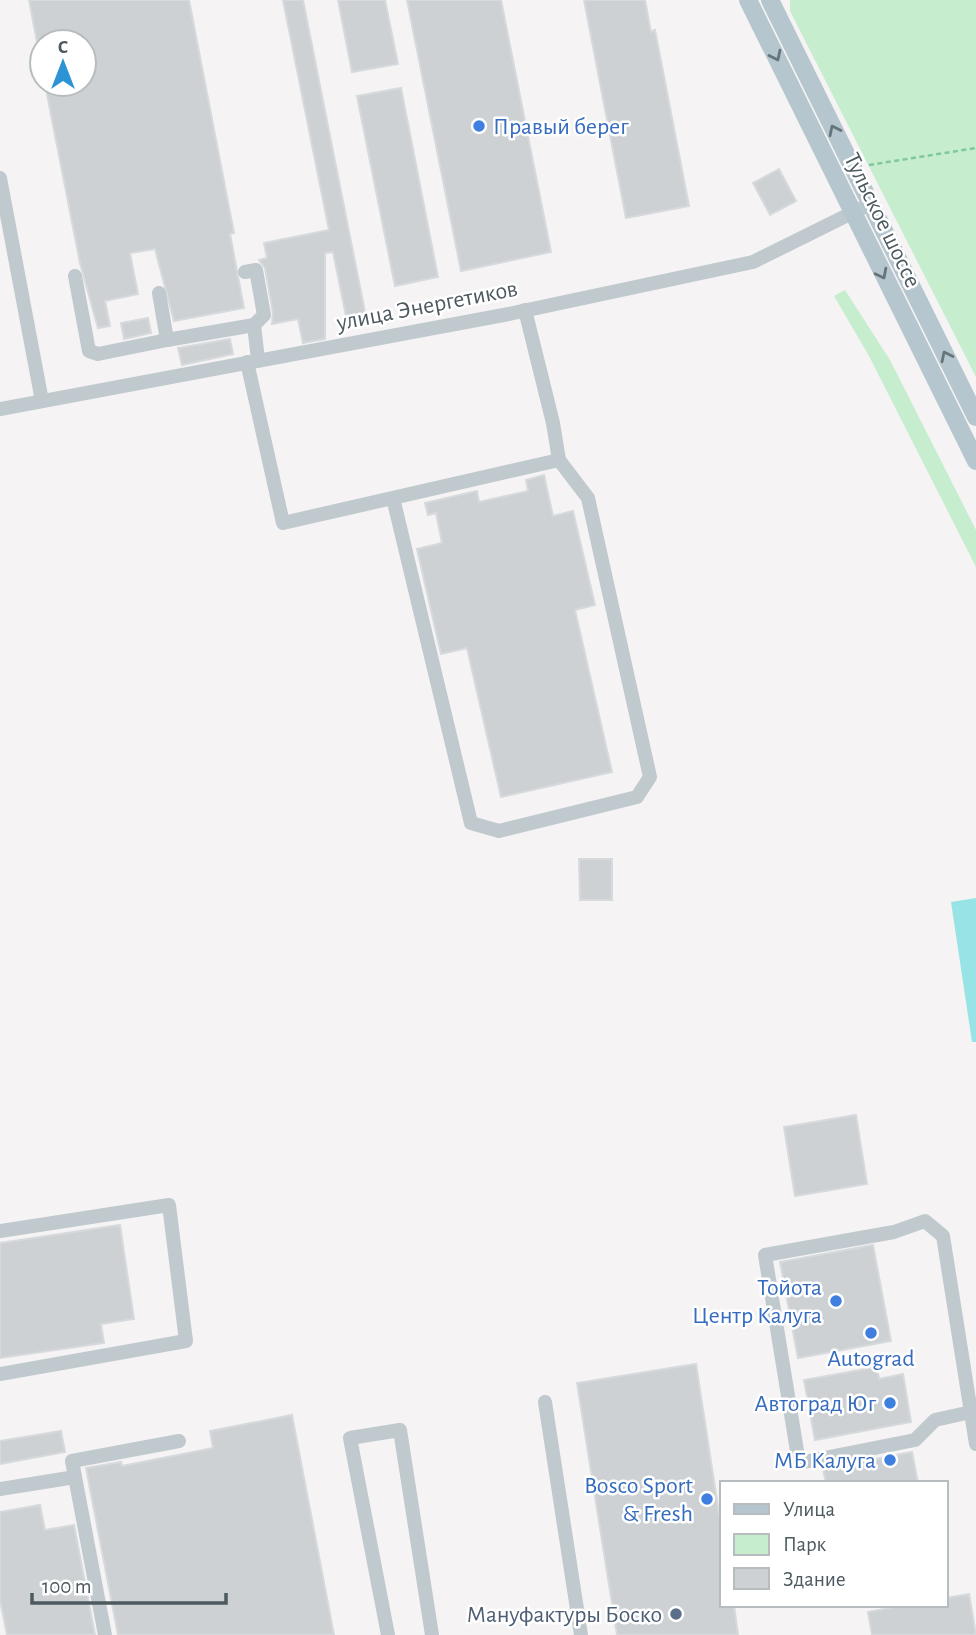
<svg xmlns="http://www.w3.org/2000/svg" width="976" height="1635" viewBox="0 0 976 1635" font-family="'Alegreya Sans',sans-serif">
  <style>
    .green { fill: #c7edcf }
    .water { fill: #98e3e5 }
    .building { fill: #cdd1d4; stroke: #d7dadd; stroke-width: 2 }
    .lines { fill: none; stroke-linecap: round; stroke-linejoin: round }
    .path { stroke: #81c899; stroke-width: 2.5; stroke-dasharray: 5 3.5; stroke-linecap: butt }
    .minor { stroke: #c0c9cd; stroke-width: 14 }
    .major { stroke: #b5c6ce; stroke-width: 18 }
    .oneway { stroke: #66747b }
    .shop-dot { fill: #3f7fe0; stroke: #fff; stroke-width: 2.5 }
    .service-dot { fill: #5c6f8a; stroke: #fff; stroke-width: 2.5 }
    .labels { text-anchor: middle; stroke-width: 5; stroke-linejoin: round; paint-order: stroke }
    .shop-label { font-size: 24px; fill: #366cbe; stroke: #fff; text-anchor: end }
    .street-label { font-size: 24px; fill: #4c595f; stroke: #fff }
    .service-label { font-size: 24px; fill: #4e5e75; stroke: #fff; text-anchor: end }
  </style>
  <rect width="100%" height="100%" fill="#f5f3f3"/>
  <g class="green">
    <polygon points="790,0 976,0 976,377 790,11"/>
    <polygon points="845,290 890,360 976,530 976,567 869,356 834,296"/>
  </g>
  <polygon class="water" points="976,898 976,1042 972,1042 951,902"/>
  <g class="building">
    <polygon points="29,0 189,0 234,233 230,234 244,308 174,321 155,249 130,253 138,294 105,301 110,326 98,328 80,263 45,84 84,84 84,42 37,42"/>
    <polygon points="283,0 303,0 367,322 348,326 333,252 325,253 325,339 303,343 298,319 272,324 273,313 265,268 259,260 267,258 264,243 329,230"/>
    <polygon points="338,0 385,0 398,64 352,72"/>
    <polygon points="407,0 501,0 551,252 461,271"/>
    <polygon points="584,0 645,0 651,32 655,30 689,206 626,218"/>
    <polygon points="401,88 438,277 395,286 357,96"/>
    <polygon points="779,169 796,201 770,215 753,183"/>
    <polygon points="148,318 151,333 124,339 121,323"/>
    <polygon points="230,339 233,354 182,365 178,348"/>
    <polygon points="544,475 553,516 573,511 595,605 575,610 612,772 501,797 467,648 441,654 417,549 442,543 436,513 428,515 425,503 477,491 479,502 528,491 526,480"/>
    <polygon points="579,859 612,859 612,900 580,900"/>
    <polygon points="856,1115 867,1184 795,1196 784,1127"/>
    <polygon points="120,1225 134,1319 101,1324 104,1343 0,1358 0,1243"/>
    <polygon points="873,1245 891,1341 798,1358 780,1262"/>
    <polygon points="696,1364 722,1533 722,1605 734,1605 738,1635 617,1635 577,1383"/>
    <polygon points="877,1367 879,1379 903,1374 911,1422 815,1440 804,1380"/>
    <polygon points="292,1415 334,1635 118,1635 86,1468 121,1462 122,1466 213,1448 210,1431"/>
    <polygon points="61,1431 65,1452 0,1464 0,1441"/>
    <polygon points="912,1452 918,1483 826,1483 823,1469"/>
    <polygon points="40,1505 45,1530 74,1525 95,1635 7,1635 0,1600 0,1512"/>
    <polygon points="969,1594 976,1635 872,1635 868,1612 905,1605 946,1605 946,1598"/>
  </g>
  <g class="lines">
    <polyline class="path" points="869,165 976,148"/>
    <g class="minor">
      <polyline points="0,178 42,401"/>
      <polyline points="245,272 256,270 264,315 254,325 258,360"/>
      <polyline points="75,276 89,351 98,354 167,340"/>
      <polyline points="159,293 167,340 254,325"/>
      <polyline points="525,310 553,423 559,460"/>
      <polyline points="247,362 283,523 559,460 588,498 650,777 637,797 499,831 471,823 393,498"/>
      <polyline points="0,409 509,314 753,262 870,204"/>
      <polyline points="0,1231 169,1205 186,1341 0,1374"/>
      <polyline points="545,1402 581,1635"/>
      <polyline points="971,1412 935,1420 915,1440 799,1463 765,1255 894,1232 925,1221 943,1236 976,1444"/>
      <polyline points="0,1489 75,1477"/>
      <polyline points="105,1635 72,1461 179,1441"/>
      <polyline points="388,1635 350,1438 400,1430 432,1635"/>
    </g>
    <g class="major">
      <polyline points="748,0 976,461"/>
      <polyline points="770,0 976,417"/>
    </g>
  </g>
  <defs><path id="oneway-chevron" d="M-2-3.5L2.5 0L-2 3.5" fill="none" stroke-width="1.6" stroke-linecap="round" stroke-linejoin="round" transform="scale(1.75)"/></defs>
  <g class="oneway">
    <use href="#oneway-chevron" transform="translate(776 56) rotate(64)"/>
    <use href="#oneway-chevron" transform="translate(834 130) rotate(-116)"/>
    <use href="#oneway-chevron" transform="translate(882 274) rotate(63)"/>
    <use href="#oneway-chevron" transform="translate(946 356) rotate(-116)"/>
  </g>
  <g class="shop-dot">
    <circle cx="479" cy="126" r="7"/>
    <circle cx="836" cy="1301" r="7"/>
    <circle cx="871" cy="1333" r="7"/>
    <circle cx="890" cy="1403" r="7"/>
    <circle cx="890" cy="1460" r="7"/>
    <circle cx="707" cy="1499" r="7"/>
  </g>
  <circle class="service-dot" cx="676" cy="1614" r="7"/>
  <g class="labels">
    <g class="shop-label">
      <text x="493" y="134" text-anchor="start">Правый берег</text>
      <text x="822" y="1295">Тойота<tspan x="822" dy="28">Центр Калуга</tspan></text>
      <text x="871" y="1366" text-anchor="middle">Autograd</text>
      <text x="876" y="1411">Автоград Юг</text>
      <text x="876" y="1468">МБ Калуга</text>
      <text x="693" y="1493">Bosco Sport<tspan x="693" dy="28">&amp; Fresh</tspan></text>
    </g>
    <g class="street-label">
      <text transform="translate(883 220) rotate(64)" y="8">Тульское шоссе</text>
      <text transform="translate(427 305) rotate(-11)" y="8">улица Энергетиков</text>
    </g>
    <g class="service-label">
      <text x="662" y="1622">Мануфактуры Боско</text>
    </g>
  </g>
  <rect x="720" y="1481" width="228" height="126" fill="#ffffff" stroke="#b7bdbf" stroke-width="2"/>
  <rect x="734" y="1504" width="35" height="10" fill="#b5c6ce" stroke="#b7bdbf" stroke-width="2"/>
  <text x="783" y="1516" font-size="21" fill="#4c595f">Улица</text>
  <rect x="734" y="1534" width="35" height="21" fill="#c7edcf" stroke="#b7bdbf" stroke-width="2"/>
  <text x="783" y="1551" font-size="21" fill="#4c595f">Парк</text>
  <rect x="734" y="1568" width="35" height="21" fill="#cdd1d4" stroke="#b7bdbf" stroke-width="2"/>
  <text x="783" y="1586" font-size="21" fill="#4c595f">Здание</text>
  <g transform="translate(63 63)"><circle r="33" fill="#ffffff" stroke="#b7bdbf" stroke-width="2"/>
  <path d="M0-5L12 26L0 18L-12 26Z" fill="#2c94d5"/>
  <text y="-10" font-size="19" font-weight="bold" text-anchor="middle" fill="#4c595f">С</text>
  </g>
  <path d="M32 1593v10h194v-10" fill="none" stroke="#4c595f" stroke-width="3.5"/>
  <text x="42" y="1593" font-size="21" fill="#4c595f" stroke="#ffffff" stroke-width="5" paint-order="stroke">100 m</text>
</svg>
